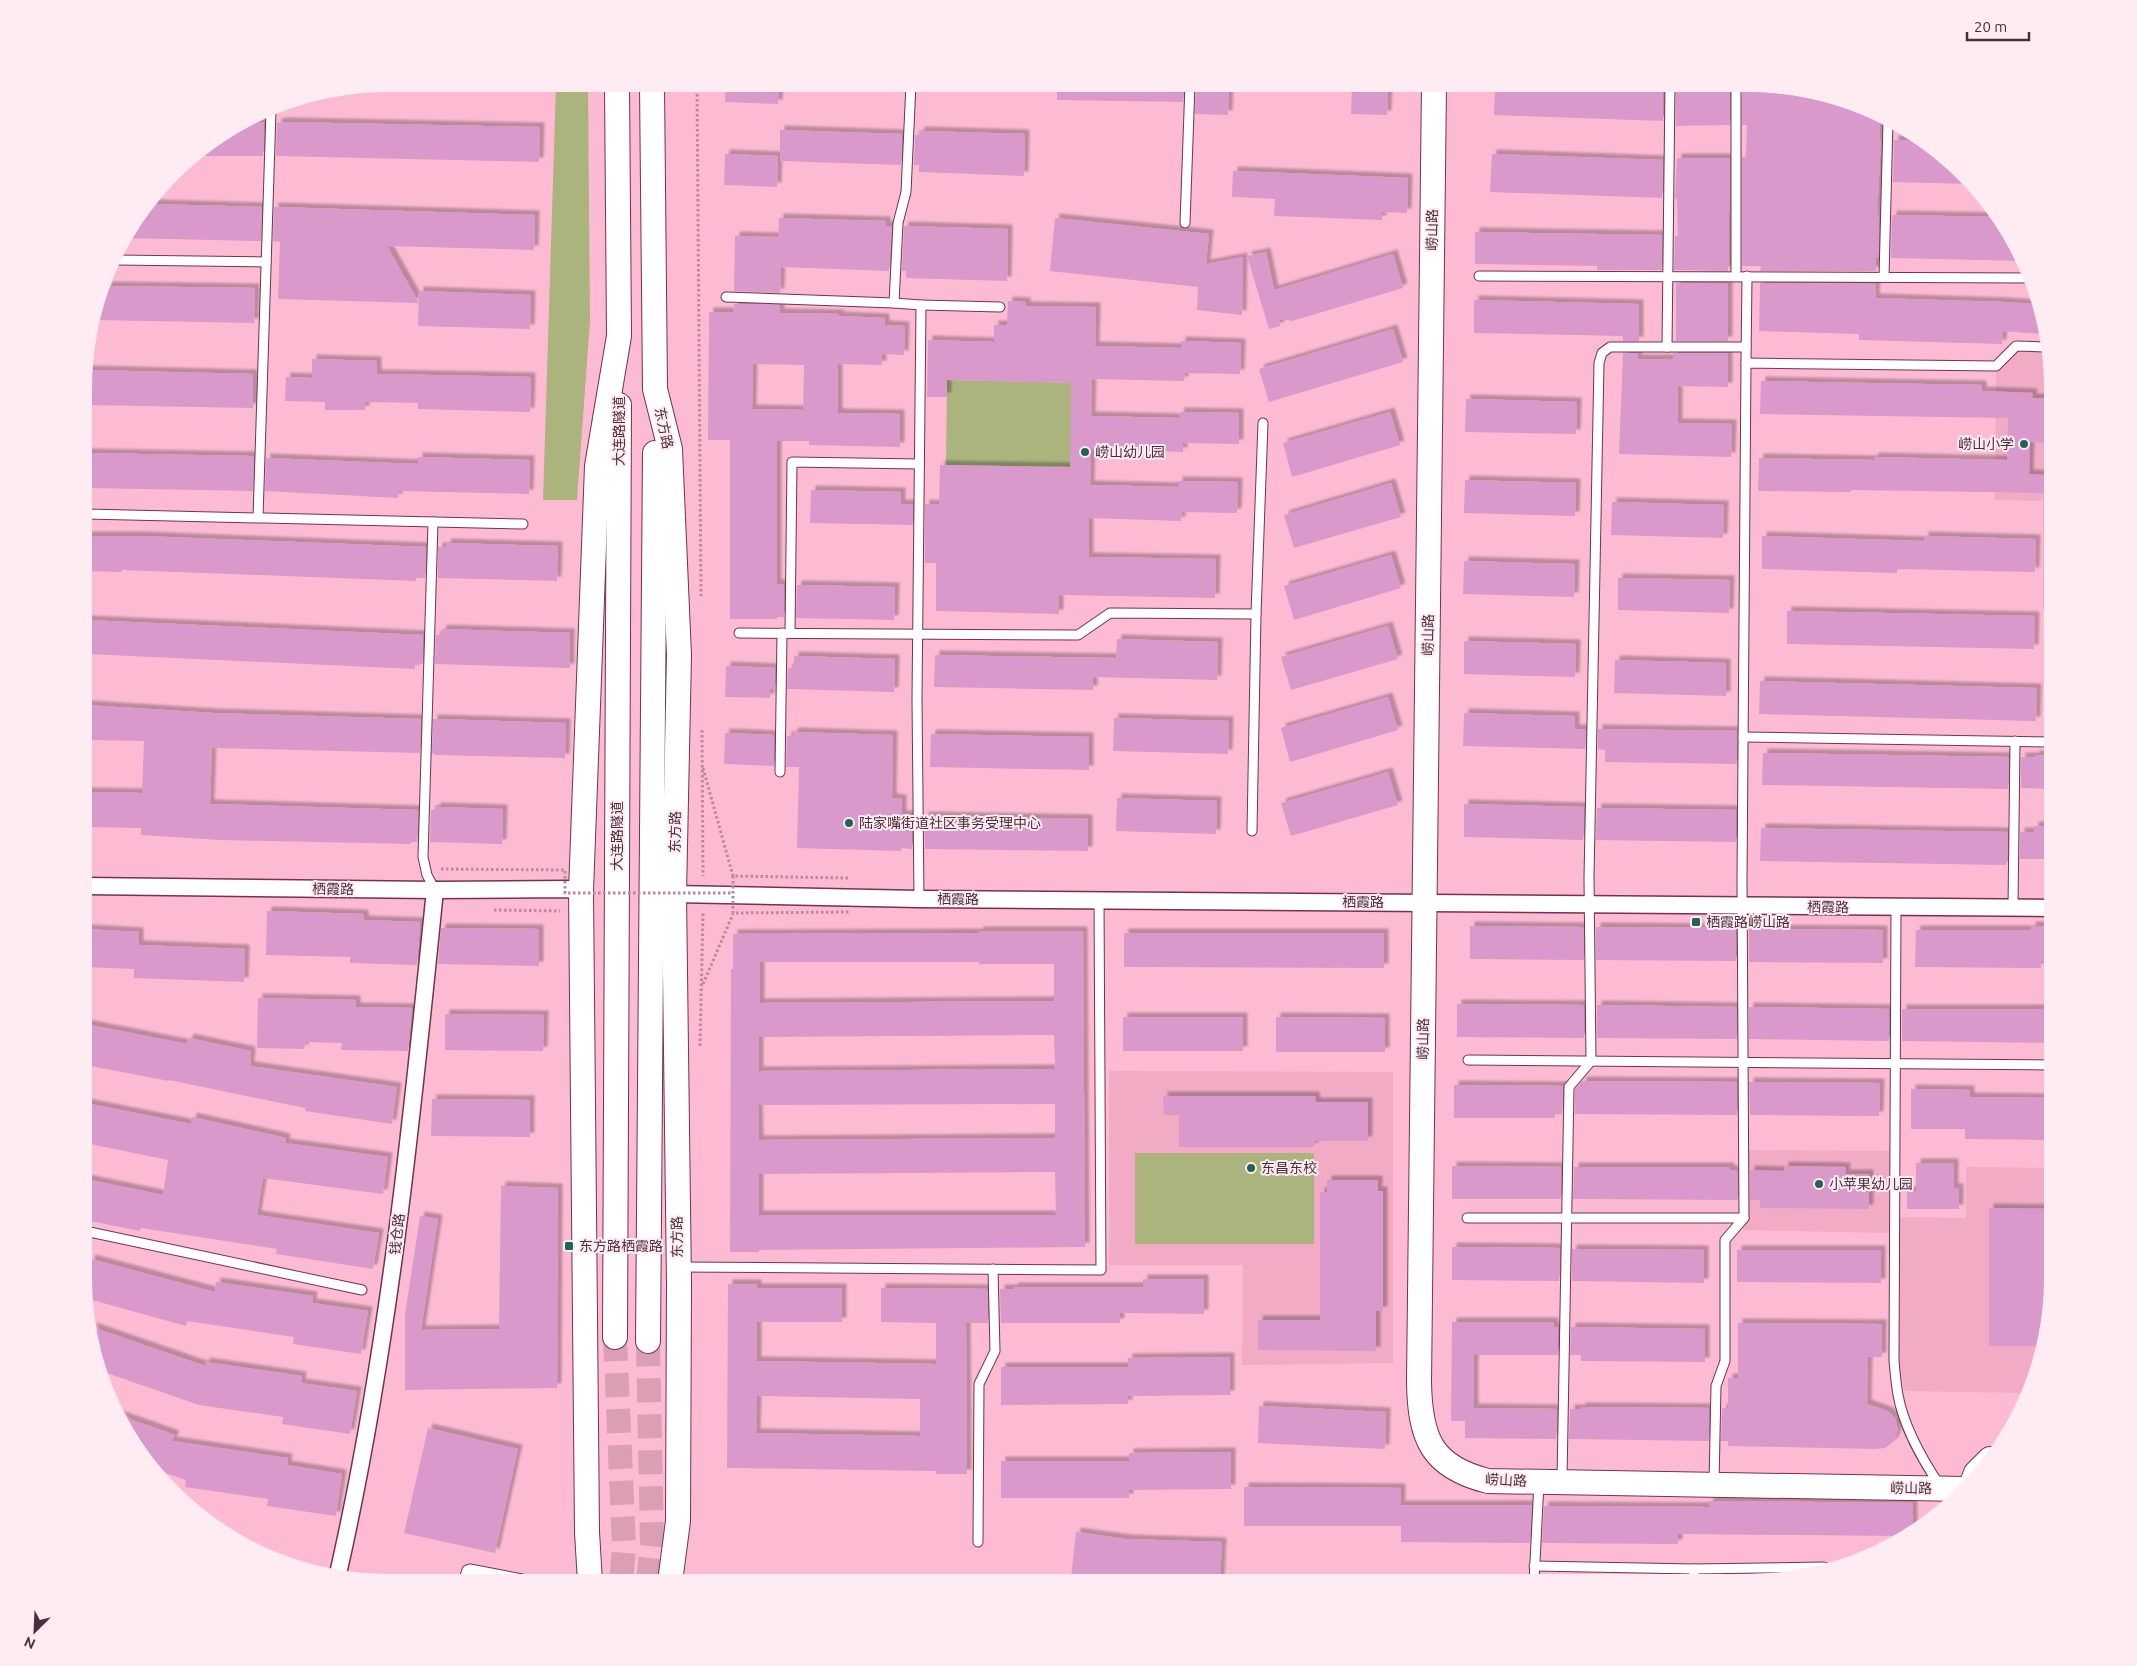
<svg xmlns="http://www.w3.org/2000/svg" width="2137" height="1666" viewBox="0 0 2137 1666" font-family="Ubuntu,'Noto Sans SC',sans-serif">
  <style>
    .built { fill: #f2abc5 }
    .green { fill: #acb47e }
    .building { fill: #da99cb; fill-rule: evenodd; filter: url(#shadow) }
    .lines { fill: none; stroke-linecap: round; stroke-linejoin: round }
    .secondary-tunnel { stroke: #da9fb4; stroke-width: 24; stroke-dasharray: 24 12; stroke-linecap: butt }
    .lane-casing { stroke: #75314e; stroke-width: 11 }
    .street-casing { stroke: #75314e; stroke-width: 19 }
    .secondary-casing { stroke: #75314e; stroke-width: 26 }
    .path { stroke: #be889c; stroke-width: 3; stroke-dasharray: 2.5 2.5; stroke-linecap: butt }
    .lane { stroke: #fff; stroke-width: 9 }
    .street { stroke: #fff; stroke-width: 16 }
    .secondary { stroke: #fff; stroke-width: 24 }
    .path-bridge { stroke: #be889c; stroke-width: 3; stroke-dasharray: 2.5 2.5; stroke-linecap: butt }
    .poi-dot { fill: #206455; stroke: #feecf2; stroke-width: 2 }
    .labels { text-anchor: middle; stroke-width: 4; stroke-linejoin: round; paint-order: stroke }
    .street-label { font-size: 14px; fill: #4e2d3a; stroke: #feecf2 }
    .poi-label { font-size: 14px; fill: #4e2d3a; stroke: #feecf2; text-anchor: start }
  </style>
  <defs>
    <filter id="shadow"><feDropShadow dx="4.5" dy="-4.5" stdDeviation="1" flood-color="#0004"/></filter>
  </defs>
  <rect width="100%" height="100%" fill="#fdbbd3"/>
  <g class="built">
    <polygon points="2016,346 2045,347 2053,388 2053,609 2043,609 2043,501 1995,500 1996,366"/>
    <polygon points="1109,1071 1393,1072 1393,1363 1242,1365 1243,1265 1109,1265"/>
    <polygon points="1744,1150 1895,1151 1895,1217 1966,1218 1966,1167 2053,1168 2053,1298 2030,1393 1904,1391 1898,1356 1894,1233 1743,1230"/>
  </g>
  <g class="green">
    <polygon points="556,84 588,84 590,321 577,500 543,500"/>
    <polygon points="947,380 1080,383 1079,468 946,465"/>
    <rect x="1135" y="1153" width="179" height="91"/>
  </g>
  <g class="building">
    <polygon points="726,84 779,84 778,104 725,102"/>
    <polygon points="1057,84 1184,84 1183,102 1057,100"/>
    <polygon points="1196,84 1229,84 1228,115 1195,114"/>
    <polygon points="1352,84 1388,84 1387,115 1351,114"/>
    <polygon points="1495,84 1663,84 1663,121 1494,115"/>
    <polygon points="1768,84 1865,107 1880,116 1879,139 1881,139 1877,215 1879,215 1878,258 1876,258 1876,271 1760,271 1761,266 1742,266 1742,157 1746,157 1747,125 1742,125 1742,85"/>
    <polygon points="1730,85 1730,125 1676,126 1676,86"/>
    <polygon points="252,122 264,122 263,156 193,156"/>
    <polygon points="284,122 540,127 539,162 276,156 277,123"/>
    <polygon points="780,130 902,134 901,165 780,161"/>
    <polygon points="920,131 1025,134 1024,176 919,172 919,165 914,165 915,135 920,135"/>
    <polygon points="1894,140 1918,140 1950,160 1971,184 1893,182"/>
    <polygon points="725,154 778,156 777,187 724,185"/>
    <polygon points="1492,154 1663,160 1662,198 1490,192"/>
    <polygon points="1677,158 1730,158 1728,271 1674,270 1675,236 1678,236 1677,199 1675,199"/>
    <polygon points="1233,171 1408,178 1407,213 1382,212 1382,220 1274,216 1275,199 1232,197"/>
    <polygon points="151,204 262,207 261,241 124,238"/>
    <polygon points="274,207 535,215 534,250 387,246 419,303 278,299 280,242 273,241"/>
    <polygon points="1892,215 2000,217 2024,261 1891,258"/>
    <polygon points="779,218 886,221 886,226 892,226 889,271 781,267 780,293 734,291 735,236 778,237"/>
    <polygon points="1055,218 1209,234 1206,264 1243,257 1242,315 1197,310 1198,287 1050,271"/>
    <polygon points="904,226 1008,229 1007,281 906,278 906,271 902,271"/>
    <polygon points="1475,232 1662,235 1662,270 1597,270 1597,266 1475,264"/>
    <polygon points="1266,252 1274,290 1393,254 1403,288 1292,321 1279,319 1280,326 1269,329 1247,256"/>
    <rect x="1676" y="283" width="52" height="58"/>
    <polygon points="1760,283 1876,284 1875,298 2003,302 2036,304 2042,334 2003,331 2002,344 1859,340 1859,334 1759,331"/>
    <polygon points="108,286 255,288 254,323 96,320"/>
    <polygon points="419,291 531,295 530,329 418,326"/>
    <polygon points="1474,300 1639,304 1639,341 1623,341 1623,336 1474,333"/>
    <polygon points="1008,301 1026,302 1026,306 1096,307 1095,346 1181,348 1181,341 1241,343 1240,374 1185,373 1184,381 1092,379 1091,416 1179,418 1180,412 1239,413 1239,444 1183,443 1183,452 1091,449 1090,485 1178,487 1178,481 1238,482 1237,513 1182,512 1181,521 1089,518 1089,557 1216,559 1215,598 1059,595 1059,614 936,611 936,563 925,563 925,504 939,505 940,465 1070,467 1071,383 947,380 947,397 927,397 928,340 994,342 994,325 1007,325"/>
    <path d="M 734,304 L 780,305 L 780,313 L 839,314 L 839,316 L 885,318 L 885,325 L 905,326 L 904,355 L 882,354 L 882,365 L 838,364 L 838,413 L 900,414 L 900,447 L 809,445 L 809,441 L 777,441 L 777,584 L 784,584 L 784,617 L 777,617 L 777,619 L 730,619 L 730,440 L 708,440 L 709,312 L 733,312 ZM 753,364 L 804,365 L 803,410 L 752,409 Z"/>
    <polygon points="1393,329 1403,362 1269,402 1259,369"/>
    <polygon points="1623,353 1638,353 1638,359 1673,359 1673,353 1728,353 1728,387 1678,386 1678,423 1732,424 1731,457 1619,454"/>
    <polygon points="312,359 377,361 377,374 531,377 530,412 418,409 418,403 365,402 365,410 325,410 325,402 285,401 286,377 312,378"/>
    <polygon points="87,370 253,374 253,408 86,405"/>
    <polygon points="1761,381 1982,385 1982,391 2033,393 2032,398 2053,398 2053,443 2030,442 2029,474 2045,475 2045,493 1851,490 1851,492 1758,491 1759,458 1874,460 1874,457 2007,460 2008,418 1760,414"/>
    <polygon points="1466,399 1577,402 1576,434 1465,432"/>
    <polygon points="1390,412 1400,445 1292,477 1283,443"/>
    <polygon points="86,453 250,456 254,457 253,491 86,488"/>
    <polygon points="418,457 530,460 529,494 399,491 398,498 265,491 266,458 418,464"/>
    <polygon points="1465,480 1576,483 1575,516 1464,513"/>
    <polygon points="1391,483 1401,517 1294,548 1284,515"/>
    <polygon points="811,490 901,492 901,504 913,504 913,525 810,523"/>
    <polygon points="1612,502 1724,505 1723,538 1611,535"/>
    <polygon points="86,536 142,536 426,547 425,578 416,578 416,581 122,570 122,572 86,571"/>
    <polygon points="1762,536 1924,541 1924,536 2036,539 2035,572 1897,569 1897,573 1762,569"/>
    <polygon points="447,543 558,546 557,581 438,578 438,547 446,547"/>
    <polygon points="1391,555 1401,588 1294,620 1284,586"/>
    <polygon points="1464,561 1575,564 1574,597 1463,594"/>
    <polygon points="1618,578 1730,580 1729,613 1618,610"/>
    <polygon points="797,585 895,587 894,620 796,618"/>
    <polygon points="1787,611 2035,616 2034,649 1787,644"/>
    <polygon points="86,620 423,635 423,664 415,663 415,669 86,654"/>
    <polygon points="1388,626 1398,659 1291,690 1281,657"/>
    <polygon points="442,629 570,633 570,668 435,664 436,635 441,635"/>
    <polygon points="1117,639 1218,642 1217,680 1093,677 1093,690 934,687 935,655 1116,658"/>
    <polygon points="1464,641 1576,644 1575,677 1464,674"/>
    <polygon points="794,656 895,659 894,692 787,689 788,668 794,668"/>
    <polygon points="1615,660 1726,663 1726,696 1614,693"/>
    <polygon points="726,666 775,668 775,689 770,689 770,698 725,697"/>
    <polygon points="1760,681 2037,688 2036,721 1759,714"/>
    <polygon points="1388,697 1398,730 1290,762 1281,728"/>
    <polygon points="86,705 213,713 421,719 420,753 212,748 210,804 418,810 417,842 411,842 411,844 220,840 141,835 141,828 85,827 85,792 142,793 144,741 86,740"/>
    <polygon points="1464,713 1575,716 1575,729 1586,729 1585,749 1463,746"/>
    <polygon points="1114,718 1229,721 1228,754 1113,751"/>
    <polygon points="433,719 566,723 565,758 436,755 432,753"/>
    <polygon points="1598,729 1737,731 1737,764 1605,762 1605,750 1598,749"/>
    <polygon points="793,732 893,735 892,798 902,799 902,815 912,815 912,849 901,848 901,851 797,848 799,767 786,767 787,736 793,736"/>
    <polygon points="725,733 774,735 774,766 724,764"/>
    <polygon points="931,734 1089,737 1089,770 930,767"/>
    <polygon points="1763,753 2009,757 2008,789 1762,785"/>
    <polygon points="2035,755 2053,756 2053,789 2021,788 2021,757 2035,757"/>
    <polygon points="1388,772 1398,805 1291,836 1281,803"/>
    <polygon points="1117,798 1217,801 1216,834 1116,831"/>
    <polygon points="1464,804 1584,807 1583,840 1464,837"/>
    <polygon points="436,807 503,809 502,844 430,842 431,810 436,810"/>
    <polygon points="1597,808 1736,810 1736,842 1596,840"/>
    <polygon points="924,816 1088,819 1088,851 925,849"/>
    <polygon points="2034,826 2053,826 2053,859 2020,859 2020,832 2034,832"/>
    <polygon points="1761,828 2008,832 2007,859 2006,865 1760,861"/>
    <polygon points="267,911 364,914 364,920 420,922 417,965 350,963 350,957 266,955"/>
    <polygon points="1470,926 1583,927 1584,960 1470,959"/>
    <polygon points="2031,926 2053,926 2053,961 2041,961 2041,968 1915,967 1916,930 2031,930"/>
    <polygon points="1596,927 1732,928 1736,929 1736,961 1596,960"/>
    <polygon points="441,928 539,929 539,966 438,964"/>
    <polygon points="85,929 139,932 139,945 245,949 244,982 134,978 134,969 85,967"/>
    <polygon points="1749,929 1883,930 1883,963 1749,962"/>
    <path d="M 979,931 L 1083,931 L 1085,1247 L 759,1250 L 759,1252 L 730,1252 L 731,969 L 733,969 L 733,934 L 979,933 ZM 760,962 L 979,962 L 979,964 L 1054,964 L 1054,1001 L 760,1003 ZM 1054,1035 L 1055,1069 L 759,1071 L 759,1037 ZM 1055,1104 L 1055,1138 L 759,1140 L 758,1105 ZM 1055,1172 L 1056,1215 L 759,1215 L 759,1174 Z"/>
    <polygon points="1124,933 1384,933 1384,968 1124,967"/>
    <polygon points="258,998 356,1000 356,1007 412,1008 408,1051 341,1050 342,1043 306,1042 304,1049 257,1048"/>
    <polygon points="1457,1004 1584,1005 1584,1038 1457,1037"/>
    <polygon points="1597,1005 1736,1007 1737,1039 1597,1038"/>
    <polygon points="1749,1007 1889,1009 1889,1041 1749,1039"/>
    <polygon points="1902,1009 2053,1009 2053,1043 1902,1041"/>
    <polygon points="445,1014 544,1015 543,1051 445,1050"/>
    <rect x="1123" y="1017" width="120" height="34"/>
    <polygon points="1276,1017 1385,1018 1385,1052 1276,1052"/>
    <polygon points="85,1024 187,1044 189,1038 251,1051 250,1066 397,1087 392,1124 305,1111 305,1108 169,1080 169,1081 85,1065"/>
    <polygon points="1582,1081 1737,1082 1737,1115 1575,1114 1575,1089 1578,1086 1582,1086"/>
    <polygon points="1749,1082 1880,1083 1879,1116 1750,1115"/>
    <polygon points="1454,1085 1563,1086 1562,1114 1555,1114 1555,1118 1454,1118"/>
    <polygon points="1911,1089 1970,1090 1970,1097 2053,1098 2053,1140 1965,1139 1965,1129 1911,1129"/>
    <polygon points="1163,1096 1315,1096 1316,1102 1368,1102 1368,1141 1315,1141 1314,1147 1179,1147 1179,1115 1164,1115"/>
    <polygon points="432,1099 530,1100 530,1137 431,1136"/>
    <polygon points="85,1103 191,1124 192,1117 286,1138 285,1143 388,1157 383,1194 263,1178 257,1215 379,1233 373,1269 276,1254 277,1249 141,1228 140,1231 85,1220 85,1179 163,1195 168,1160 85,1143"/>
    <polygon points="1916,1163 1954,1163 1954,1188 1959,1188 1959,1209 1907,1209 1907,1191 1916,1191"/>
    <polygon points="1452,1166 1561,1167 1561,1199 1452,1199"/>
    <polygon points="1784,1166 1846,1167 1845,1174 1869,1174 1869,1209 1760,1208 1760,1200 1750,1200 1750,1170 1784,1171"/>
    <polygon points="1574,1167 1730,1167 1730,1170 1737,1170 1738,1200 1573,1199"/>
    <polygon points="1327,1180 1378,1180 1378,1191 1383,1191 1383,1311 1376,1311 1376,1351 1258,1350 1258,1320 1320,1320 1320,1192 1327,1192"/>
    <polygon points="501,1186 558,1188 557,1388 405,1390 405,1315 420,1216 438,1219 421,1330 499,1329"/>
    <polygon points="1989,1208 2053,1209 2053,1298 2041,1346 1989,1346"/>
    <polygon points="1452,1247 1560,1248 1559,1281 1452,1280"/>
    <polygon points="1572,1249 1704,1250 1704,1283 1572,1281"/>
    <polygon points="1737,1250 1881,1250 1881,1283 1737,1282"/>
    <polygon points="91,1259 215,1292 216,1282 313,1296 312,1303 368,1311 361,1354 293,1344 294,1337 187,1321 186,1326 85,1298 84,1281"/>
    <polygon points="1143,1279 1204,1279 1204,1314 1120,1313 1120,1323 1001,1323 1000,1289 1014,1289 1014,1287 1143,1287"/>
    <path d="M 728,1284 L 757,1284 L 757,1288 L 842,1288 L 842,1322 L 757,1322 L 757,1361 L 936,1364 L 936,1323 L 881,1322 L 881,1288 L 987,1289 L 988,1323 L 966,1323 L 967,1474 L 936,1474 L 936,1471 L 727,1468 ZM 757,1396 L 920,1399 L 920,1436 L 756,1433 Z"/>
    <polygon points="1452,1322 1554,1322 1554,1327 1558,1327 1558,1355 1474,1355 1474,1408 1557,1409 1556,1439 1465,1438 1465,1421 1451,1421"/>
    <polygon points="1738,1323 1882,1324 1882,1357 1868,1357 1867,1404 1887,1411 1895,1418 1898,1430 1894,1441 1885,1448 1875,1449 1728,1446 1728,1441 1721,1441 1722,1408 1728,1408 1728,1378 1738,1378"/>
    <polygon points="92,1327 205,1366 205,1362 302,1376 301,1383 357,1391 350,1434 282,1424 283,1417 199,1405 104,1372"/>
    <polygon points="1571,1327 1705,1329 1705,1362 1581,1361 1581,1355 1570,1355"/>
    <polygon points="1230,1357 1230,1395 1128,1396 1128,1404 1001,1405 1001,1367 1128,1367 1128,1358"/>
    <polygon points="1259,1406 1386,1412 1385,1449 1258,1443"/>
    <polygon points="1581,1407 1709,1408 1709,1441 1569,1439 1570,1409 1581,1409"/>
    <polygon points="118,1415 175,1435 172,1441 288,1458 287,1465 342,1474 336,1516 267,1506 268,1499 185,1487 186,1480 160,1471"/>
    <polygon points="428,1428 518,1449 495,1553 404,1533"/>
    <polygon points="1231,1452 1231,1489 1129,1490 1129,1498 1001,1498 1001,1461 1129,1461 1129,1453"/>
    <polygon points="1244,1487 1401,1488 1401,1505 1528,1505 1532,1506 1530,1543 1401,1542 1401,1526 1244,1526"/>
    <polygon points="1709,1501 1913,1503 1913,1531 1905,1536 1678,1534 1678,1544 1542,1543 1544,1506 1709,1507"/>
    <polygon points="1076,1532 1126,1539 1222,1542 1220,1582 1102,1582 1071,1578"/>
  </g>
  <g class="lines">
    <g class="secondary-tunnel">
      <polyline points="615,1337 624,1547 621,1582"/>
      <polyline points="648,1582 652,1545 648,1341"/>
    </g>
    <g class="lane-casing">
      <g id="lane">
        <polyline points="1736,84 1736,276"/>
        <polyline points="1185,223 1190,84"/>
        <polyline points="117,260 266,262"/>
        <polyline points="1479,276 2031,278"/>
        <polyline points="1884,277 1888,121"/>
        <polyline points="726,297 894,303 898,223 906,192 911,84"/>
        <polyline points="894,303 921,305 917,699 919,899"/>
        <polyline points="921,305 1000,307"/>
        <polyline points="1667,347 1670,84"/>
        <polyline points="1746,363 1747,276"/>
        <polyline points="86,514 523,524"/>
        <polyline points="258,518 271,111"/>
        <polyline points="433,522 423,857 427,875 435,890"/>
        <polyline points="1256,614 1263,423"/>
        <polyline points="739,633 1078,635 1110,613 1256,614 1252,831"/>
        <polyline points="790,633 792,462 919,464"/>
        <polyline points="1743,737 2053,742"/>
        <polyline points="2050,742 2053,616"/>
        <polyline points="780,772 782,633"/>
        <path d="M 1896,908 L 1894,1360 C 1895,1372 1896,1384 1898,1395 C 1904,1428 1922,1459 1940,1486"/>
        <polyline points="2013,908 2015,741"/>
        <polyline points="1468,1060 2053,1065"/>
        <polyline points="1467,1218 1744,1218"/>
        <polyline points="85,1231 362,1290"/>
        <polyline points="679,1267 1101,1270 1099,900"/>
        <polyline points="1562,1480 1569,1087 1591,1061 1589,878 1599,363 1602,353 1610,347 1746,347"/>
        <polyline points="1714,1484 1716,1386 1725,1361 1725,1240 1744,1218 1742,880 1746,363 1996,366 2016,346 2045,347"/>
        <polyline points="978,1542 979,1384 995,1351 993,1269"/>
        <polyline points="1534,1566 1694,1569 1693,1582"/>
        <polyline points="1694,1569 1824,1567"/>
        <polyline points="463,1582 467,1570 470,1569 522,1579"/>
        <polyline points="1534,1582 1539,1482"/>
      </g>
    </g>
    <g class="street-casing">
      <g id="street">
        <polyline points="85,886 435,890 567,889 581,891"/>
        <polyline points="674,894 919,899 2053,908"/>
        <path d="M 338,1574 C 389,1349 412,1119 435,890"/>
      </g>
    </g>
    <g class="secondary-casing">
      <g id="secondary">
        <polyline points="652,84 655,389 670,449 679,655 674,894 679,1283 678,1521 670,1582"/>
        <path d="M 1434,84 L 1419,1382 C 1420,1438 1431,1467 1488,1481 L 1966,1489"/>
        <polyline points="615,1337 619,405"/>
        <polyline points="648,1341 655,453"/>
        <polyline points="1972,1483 1976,1473 1990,1459"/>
        <polyline points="590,1582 587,1532 581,891 597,466 619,336 617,84"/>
      </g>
    </g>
    <g class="path">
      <polyline points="697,84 701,596"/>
      <polyline points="702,730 703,876"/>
      <polyline points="703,768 733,876"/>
      <polyline points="494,910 560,911"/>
      <polyline points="703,984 733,914"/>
      <polyline points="700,1046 703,912"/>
      <polyline points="535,1581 545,1582"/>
    </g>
    <use href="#lane" class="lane"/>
    <use href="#street" class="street"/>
    <use href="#secondary" class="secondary"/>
    <g class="path-bridge">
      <polyline points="441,869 565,870 565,893 733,893"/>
      <polyline points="848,878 733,876 733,913 849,912"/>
    </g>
  </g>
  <g class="poi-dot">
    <circle cx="2024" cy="444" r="5"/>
    <circle cx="1085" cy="452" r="5"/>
    <circle cx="849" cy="823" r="5"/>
    <rect x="1691" y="917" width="10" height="10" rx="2.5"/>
    <circle cx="1251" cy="1168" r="5"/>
    <circle cx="1819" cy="1184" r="5"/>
    <rect x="564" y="1241" width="10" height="10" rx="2.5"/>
  </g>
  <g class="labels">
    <g class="street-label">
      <text transform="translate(1432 230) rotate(-89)" y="5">崂山路</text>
      <text transform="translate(664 428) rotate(78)" y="5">东方路</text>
      <text transform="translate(619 431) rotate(-90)" y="5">大连路隧道</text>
      <text transform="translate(1428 635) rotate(-89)" y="5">崂山路</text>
      <text transform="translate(675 832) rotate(-89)" y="5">东方路</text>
      <text transform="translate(617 836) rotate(-90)" y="5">大连路隧道</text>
      <text transform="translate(333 889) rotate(1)" y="5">栖霞路</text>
      <text x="958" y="904">栖霞路</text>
      <text x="1363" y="907">栖霞路</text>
      <text transform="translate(1828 907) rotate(1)" y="5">栖霞路</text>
      <text transform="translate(1423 1039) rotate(-89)" y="5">崂山路</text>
      <text transform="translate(397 1234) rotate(-83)" y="5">钱仓路</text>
      <text transform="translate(677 1237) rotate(-91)" y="5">东方路</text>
      <text transform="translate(1506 1480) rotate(3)" y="5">崂山路</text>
      <text transform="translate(1911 1488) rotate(1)" y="5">崂山路</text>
    </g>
    <g class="poi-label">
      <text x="2014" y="449" text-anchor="end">崂山小学</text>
      <text x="1095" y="457">崂山幼儿园</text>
      <text x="859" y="828">陆家嘴街道社区事务受理中心</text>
      <text x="1706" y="927">栖霞路崂山路</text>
      <text x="1261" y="1173">东昌东校</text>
      <text x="1829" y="1189">小苹果幼儿园</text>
      <text x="579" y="1251">东方路栖霞路</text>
    </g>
  </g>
  <path d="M0 0H2137V1666H0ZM388 92H1748A296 296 0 0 1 2044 388V1278A296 296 0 0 1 1748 1574H388A296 296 0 0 1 92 1278V388A296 296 0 0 1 388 92Z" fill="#feecf2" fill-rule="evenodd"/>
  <g transform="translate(35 1631) rotate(204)" stroke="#feecf2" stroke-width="4" paint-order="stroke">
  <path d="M0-4L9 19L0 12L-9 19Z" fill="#4e2d3a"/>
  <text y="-8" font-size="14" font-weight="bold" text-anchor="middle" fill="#4e2d3a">N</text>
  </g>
  <path d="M1967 32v8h62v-8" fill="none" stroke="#4e2d3a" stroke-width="2.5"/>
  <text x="1974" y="32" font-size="15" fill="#4e2d3a" stroke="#feecf2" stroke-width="4" paint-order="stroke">20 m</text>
</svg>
